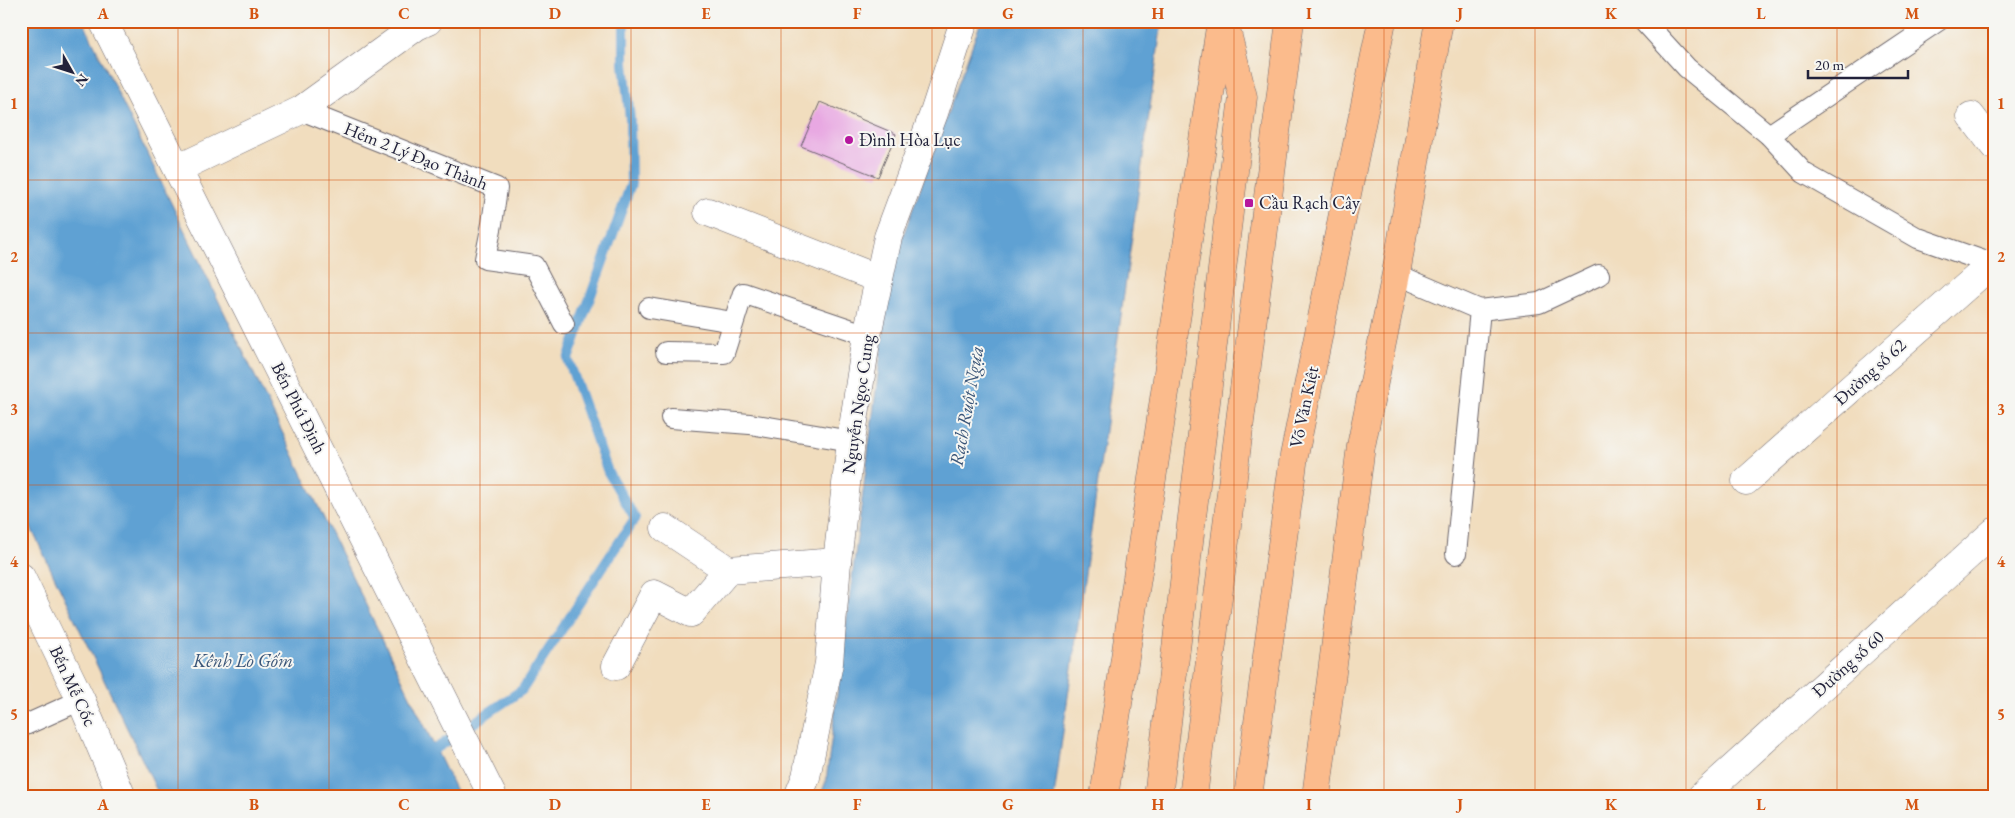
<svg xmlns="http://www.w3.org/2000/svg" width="2015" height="818" viewBox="0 0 2015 818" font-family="'EB Garamond',serif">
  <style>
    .water { fill: #5fa1d3; stroke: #406287 }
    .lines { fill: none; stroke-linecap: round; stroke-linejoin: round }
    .stream { stroke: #5fa1d3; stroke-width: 10 }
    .building { fill: #e8a8e2 }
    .service-casing { stroke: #6a6369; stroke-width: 22 }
    .minor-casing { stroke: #6a6369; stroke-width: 29 }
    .tertiary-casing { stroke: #6a6369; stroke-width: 29 }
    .primary-casing { stroke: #6a6369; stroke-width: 29 }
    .trunk-casing { stroke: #6a6369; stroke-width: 29 }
    .service { stroke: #fff; stroke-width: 20 }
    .minor { stroke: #fff; stroke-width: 28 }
    .tertiary { stroke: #fff; stroke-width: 28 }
    .primary { stroke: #fbbb8c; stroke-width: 28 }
    .trunk { stroke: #fbbb8c; stroke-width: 28 }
    .grid { fill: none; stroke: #d45411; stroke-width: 1; stroke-opacity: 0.55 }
    .poi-dot { fill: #b5179e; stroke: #f6f6f2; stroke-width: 2 }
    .labels { text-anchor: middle; stroke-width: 4; stroke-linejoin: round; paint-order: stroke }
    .poi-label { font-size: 18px; fill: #22223b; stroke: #f6f6f2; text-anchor: start }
    .street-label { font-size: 18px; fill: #22223b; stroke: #f6f6f2 }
    .water-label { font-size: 19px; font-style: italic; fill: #3a5578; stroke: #f6f6f2 }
    .neatline { fill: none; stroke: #d45411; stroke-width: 2 }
    .grid-label { font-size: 16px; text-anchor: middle; font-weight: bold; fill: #d45411 }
  </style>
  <rect width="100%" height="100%" fill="#f6f6f2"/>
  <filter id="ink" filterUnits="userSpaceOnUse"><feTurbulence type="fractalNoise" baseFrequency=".02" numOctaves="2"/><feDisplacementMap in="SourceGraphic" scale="10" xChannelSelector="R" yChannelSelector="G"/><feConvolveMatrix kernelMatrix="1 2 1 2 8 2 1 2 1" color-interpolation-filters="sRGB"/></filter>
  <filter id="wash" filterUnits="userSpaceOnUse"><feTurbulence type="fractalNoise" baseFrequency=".0096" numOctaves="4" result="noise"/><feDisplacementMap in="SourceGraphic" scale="20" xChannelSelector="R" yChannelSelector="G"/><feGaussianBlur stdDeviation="1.12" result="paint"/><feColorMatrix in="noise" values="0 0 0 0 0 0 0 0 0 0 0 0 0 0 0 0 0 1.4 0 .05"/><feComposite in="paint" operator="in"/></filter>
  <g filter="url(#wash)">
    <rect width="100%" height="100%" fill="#f1ddbe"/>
    <g class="water">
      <polygon points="21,21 83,21 459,797 160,797 21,507"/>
      <polygon points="981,21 1162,21 1054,797 820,797 826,781 892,266"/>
    </g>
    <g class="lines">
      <polyline class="stream" points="426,759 434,750 522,690 635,518 608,472 568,359 631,184 630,119 624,64 624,21"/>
    </g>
    <g id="blocks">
      <polygon class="building" points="820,102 896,134 878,177 801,146"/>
    </g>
  </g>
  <g filter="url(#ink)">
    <use href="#blocks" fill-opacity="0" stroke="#6a6369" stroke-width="1"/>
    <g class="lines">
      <g class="service-casing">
        <g id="service">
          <polyline points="1644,21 1687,68 1769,135 1804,173 1918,238 1992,264"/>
          <polyline points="301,110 497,188 492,224 485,259 534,266 564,324"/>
          <polyline points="1769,135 1938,21"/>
          <polyline points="1396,274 1480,310 1456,554"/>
          <polyline points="649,308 733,322"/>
          <polyline points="1480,310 1539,303 1599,275"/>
          <polyline points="666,352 724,353 743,293 867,335"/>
          <polyline points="671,418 750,424 851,441"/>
          <polyline points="21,727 81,700"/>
        </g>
      </g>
      <g class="minor-casing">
        <g id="minor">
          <polyline points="1971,116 1994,146"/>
          <polyline points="179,168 301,110 417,26 428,21"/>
          <polyline points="708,212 879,279"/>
          <polyline points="1746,481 1994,262"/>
          <polyline points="665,528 728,570"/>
          <polyline points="616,666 654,594 691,613 728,570 837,562"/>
          <polyline points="798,797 806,777 829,663 837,562 851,441 867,335 888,237 934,113 964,21"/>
          <polyline points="1701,797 1994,532"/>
        </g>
      </g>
      <g class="tertiary-casing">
        <g id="tertiary">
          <polyline points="103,21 493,797"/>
          <polyline points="21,577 81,700 122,797"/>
        </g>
      </g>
      <g class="primary-casing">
        <g id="primary">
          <polyline points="1104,797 1221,21"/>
          <polyline points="1316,797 1361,446 1396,274 1439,21"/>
        </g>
      </g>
      <g class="trunk-casing">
        <g id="trunk">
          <polyline points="1158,797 1243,97 1224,21"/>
          <polyline points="1193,797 1290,21"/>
          <polyline points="1248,797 1294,456 1382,21"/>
        </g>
      </g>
      <use href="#service" class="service"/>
      <use href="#minor" class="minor"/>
      <use href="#tertiary" class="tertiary"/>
      <use href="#primary" class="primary"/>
      <use href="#trunk" class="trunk"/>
    </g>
  </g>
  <path class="grid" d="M 178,21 L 178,797M 329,21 L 329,797M 480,21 L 480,797M 631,21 L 631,797M 781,21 L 781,797M 932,21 L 932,797M 1083,21 L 1083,797M 1234,21 L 1234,797M 1384,21 L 1384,797M 1535,21 L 1535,797M 1686,21 L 1686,797M 1837,21 L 1837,797M 21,180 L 1994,180M 21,333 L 1994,333M 21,485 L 1994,485M 21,638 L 1994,638"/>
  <g class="poi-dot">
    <circle cx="849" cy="140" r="5"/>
    <rect x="1244" y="198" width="10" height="10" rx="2.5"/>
  </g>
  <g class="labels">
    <g class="poi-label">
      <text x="859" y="146">Đình Hòa Lục</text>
      <text x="1259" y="209">Cầu Rạch Cây</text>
    </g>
    <g class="street-label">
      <text transform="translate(416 156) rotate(22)" y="6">Hẻm 2 Lý Đạo Thành</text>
      <text transform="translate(1870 372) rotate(-42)" y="6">Đường số 62</text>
      <text transform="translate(858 404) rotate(-82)" y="6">Nguyễn Ngọc Cung</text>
      <text transform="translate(1304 407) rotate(-78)" y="6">Võ Văn Kiệt</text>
      <text transform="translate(299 408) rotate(63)" y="6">Bến Phú Định</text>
      <text transform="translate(1848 664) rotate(-42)" y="6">Đường số 60</text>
      <text transform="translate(73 686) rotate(65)" y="6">Bến Mễ Cốc</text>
    </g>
    <g class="water-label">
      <text transform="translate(966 406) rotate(-80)" y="7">Rạch Ruột Ngựa</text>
      <text x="243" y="667">Kênh Lò Gốm</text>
    </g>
  </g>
  <rect width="2015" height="818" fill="none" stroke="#f6f6f2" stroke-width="55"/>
  <g transform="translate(72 72) rotate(129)" stroke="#f6f6f2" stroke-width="4" paint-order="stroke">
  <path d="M0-4L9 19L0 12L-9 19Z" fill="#22223b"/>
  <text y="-8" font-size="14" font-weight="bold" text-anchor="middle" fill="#22223b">N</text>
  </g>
  <path d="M1808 70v8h100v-8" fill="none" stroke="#22223b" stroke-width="2.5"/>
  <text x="1815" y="70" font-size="15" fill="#22223b" stroke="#f6f6f2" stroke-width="4" paint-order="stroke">20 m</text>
  <rect x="28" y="28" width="1960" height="762" class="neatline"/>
  <g class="grid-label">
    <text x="103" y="19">A</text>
    <text x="254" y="19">B</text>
    <text x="404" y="19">C</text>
    <text x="555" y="19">D</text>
    <text x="706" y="19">E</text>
    <text x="857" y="19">F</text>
    <text x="1008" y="19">G</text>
    <text x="1158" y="19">H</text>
    <text x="1309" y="19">I</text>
    <text x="1460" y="19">J</text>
    <text x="1611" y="19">K</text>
    <text x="1761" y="19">L</text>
    <text x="1912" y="19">M</text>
    <text x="14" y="109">1</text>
    <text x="2001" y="109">1</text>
    <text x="14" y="262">2</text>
    <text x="2001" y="262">2</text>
    <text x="14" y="415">3</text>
    <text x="2001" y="415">3</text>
    <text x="14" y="567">4</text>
    <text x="2001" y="567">4</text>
    <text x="14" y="720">5</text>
    <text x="2001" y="720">5</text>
    <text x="103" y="810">A</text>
    <text x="254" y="810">B</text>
    <text x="404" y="810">C</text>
    <text x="555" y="810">D</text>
    <text x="706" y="810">E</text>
    <text x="857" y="810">F</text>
    <text x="1008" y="810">G</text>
    <text x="1158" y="810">H</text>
    <text x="1309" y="810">I</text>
    <text x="1460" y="810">J</text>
    <text x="1611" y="810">K</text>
    <text x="1761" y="810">L</text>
    <text x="1912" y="810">M</text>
  </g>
</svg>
